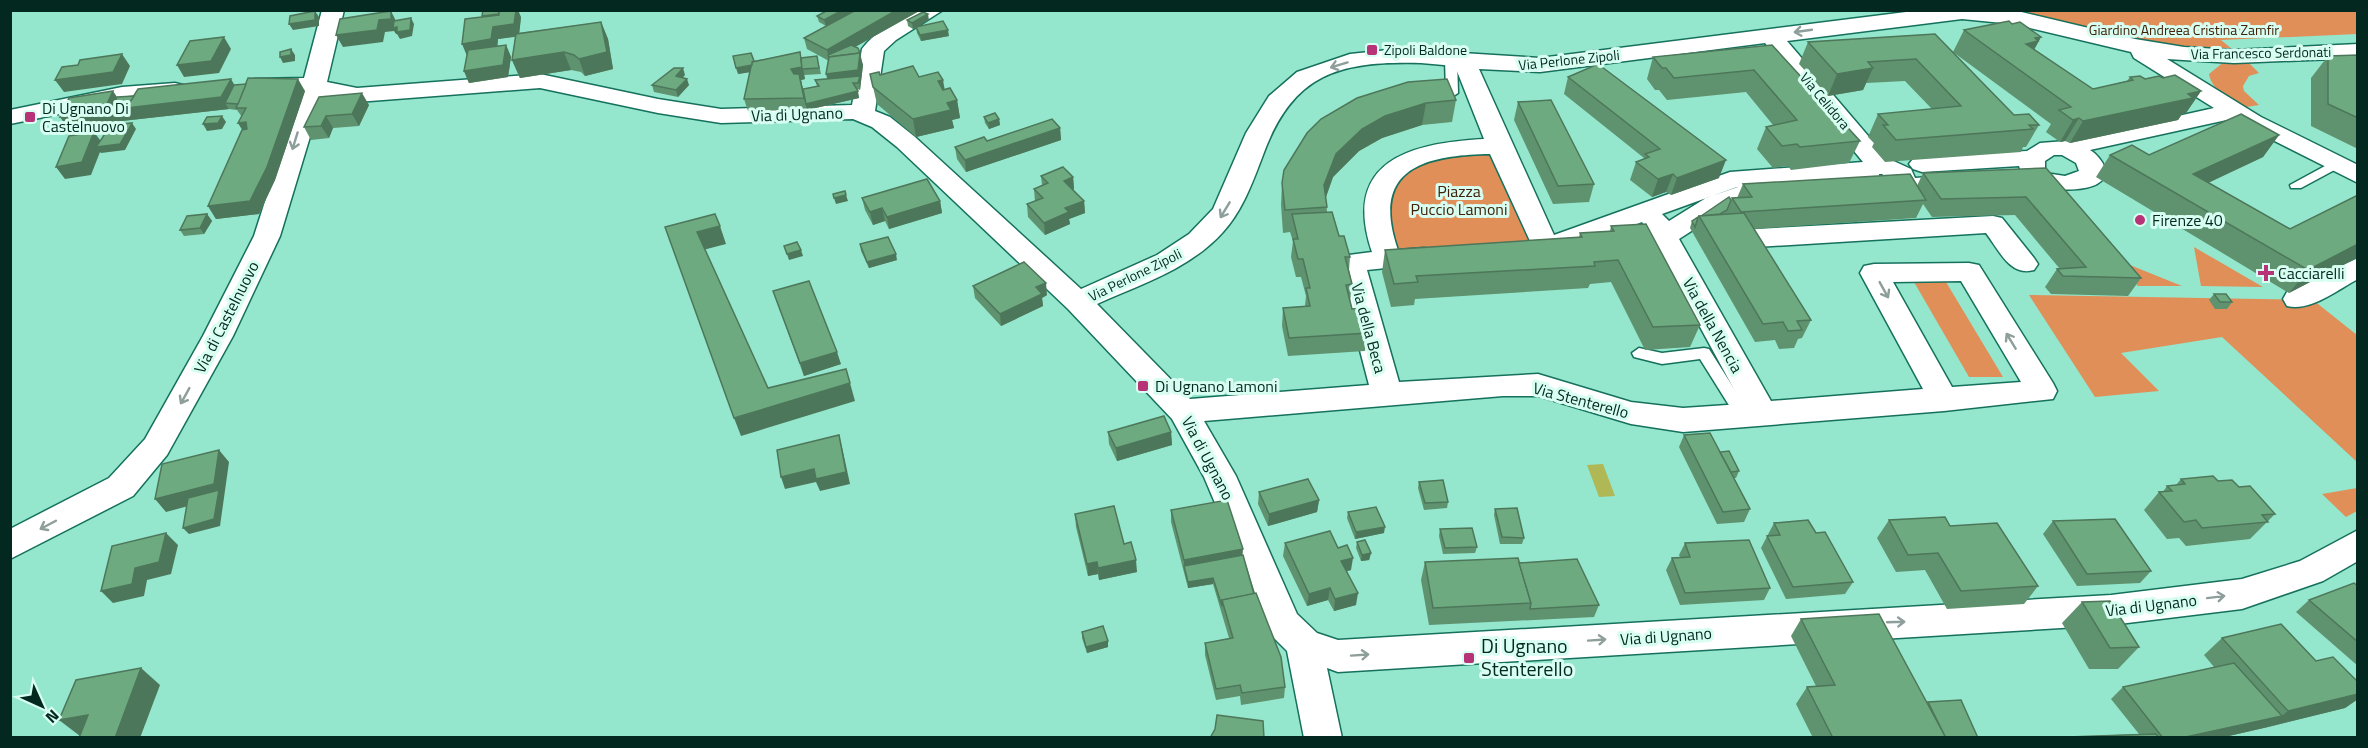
<svg xmlns="http://www.w3.org/2000/svg" width="2368" height="748" viewBox="0 0 2368 748" font-family="'Titillium Web',sans-serif">
  <style>
    .green { fill: #e08f59 }
    .water { fill: #b0b855 }
    .lines { fill: none; stroke-linecap: round; stroke-linejoin: round }
    .lane-casing { stroke: #15715c; stroke-width: 3 }
    .street-casing { stroke: #15715c; stroke-width: 3 }
    .lane { fill: #fff; fill-rule: evenodd }
    .street { fill: #fff; fill-rule: evenodd }
    .wall { fill: #5f926e }
    .shaded-wall { fill: #4d775a }
    .building { fill: #6eaa80; stroke: #4d775a; stroke-width: 1.5 }
    .oneway { stroke: #8e9e9a }
    .poi-dot { fill: #b73277; stroke: #d7fef1; stroke-width: 2 }
    .labels { text-anchor: middle; stroke-width: 6; stroke-linejoin: round; paint-order: stroke }
    .far-park-label { font-size: 14px; fill: #422109; stroke: #d7fef1 }
    .far-poi-label { font-size: 14px; fill: #03281f; stroke: #d7fef1; text-anchor: start }
    .far-street-label { font-size: 14px; fill: #03281f; stroke: #d7fef1 }
    .poi-label { font-size: 16px; fill: #03281f; stroke: #d7fef1; text-anchor: start }
    .street-label { font-size: 16px; fill: #03281f; stroke: #d7fef1 }
    .park-label { font-size: 16px; fill: #422109; stroke: #d7fef1 }
    .near-poi-label { font-size: 20px; fill: #03281f; stroke: #d7fef1; text-anchor: start }
  </style>
  <rect width="100%" height="100%" fill="#94e6cd"/>
  <g class="green">
    <path d="M 2010,11 L 2357,11 L 2357,34 L 2221,40 L 2232,49 C 2156,50 2084,28 2010,11 Z"/>
    <path d="M 2246,60 L 2259,73 L 2249,76 L 2243,86 L 2244,91 L 2259,105 L 2240,108 C 2228,98 2212,90 2209,74 L 2225,61 Z"/>
    <polygon points="1492,149 1535,242 1392,251 1389,186 1426,159"/>
    <polygon points="2194,247 2263,287 2201,286"/>
    <polygon points="2115,259 2182,286 2138,286"/>
    <polygon points="1914,282 1946,282 2003,377 1969,377"/>
    <polygon points="2029,295 2313,300 2357,335 2357,462 2222,337 2121,353 2159,391 2095,397"/>
    <polygon points="2357,488 2357,511 2346,517 2322,494"/>
  </g>
  <polygon class="water" points="1603,464 1615,496 1599,497 1587,465"/>
  <g class="lines">
    <g class="lane-casing">
      <g id="lane">
        <polygon points="1451,56 1457,59 1458,93 1452,97 1446,93 1445,59"/>
        <polygon points="2336,160 2342,164 2340,167 2301,188 2291,188 2290,185"/>
        <polygon points="1639,348 1662,353 1704,348 1709,349 1750,414 1747,418 1737,418 1700,359 1662,364 1634,357 1632,353"/>
      </g>
    </g>
    <g class="street-casing">
      <g id="street">
        <path d="M 322,10 L 344,10 L 327,82 L 357,88 L 540,74 L 658,99 L 721,109 L 852,105 L 862,49 C 871,36 902,12 918,10 C 926,10 935,10 943,10 L 896,40 L 884,51 L 875,111 L 890,117 L 915,137 L 1081,289 L 1157,255 L 1189,234 L 1213,209 L 1246,133 L 1269,96 L 1297,72 L 1350,54 L 1398,49 L 1540,58 L 1922,10 L 2013,10 L 2135,39 L 2184,47 L 2234,50 L 2358,44 L 2358,58 L 2234,63 L 2167,59 L 2261,117 L 2358,165 L 2358,183 L 2231,119 L 2090,150 C 2096,153 2103,162 2105,168 C 2111,198 2040,189 2026,186 L 2019,166 L 1922,172 L 1913,169 L 1909,164 L 1913,159 L 1922,156 L 2027,151 L 2040,143 L 2066,141 L 2214,108 L 2134,58 L 2131,52 L 2013,24 L 1962,19 L 1787,41 L 1887,158 L 1911,169 L 1915,178 L 1959,175 L 1968,177 L 1972,183 L 1968,189 L 1959,191 C 1931,193 1871,206 1855,178 L 1781,184 L 1787,185 L 1791,191 L 1787,197 L 1750,201 L 1724,210 L 1679,239 L 1771,401 L 1923,389 L 1860,273 L 1864,266 L 1874,264 L 1969,263 L 1979,265 L 2053,383 L 2057,391 L 2053,399 L 1944,411 L 1683,432 L 1631,424 L 1538,396 L 1503,396 L 1204,421 L 1236,476 L 1297,614 L 1317,633 L 1338,640 L 2111,595 L 2242,579 L 2300,561 L 2358,530 L 2358,561 L 2323,581 L 2242,609 L 2111,625 L 1338,672 L 1327,668 L 1342,738 L 1304,738 L 1287,651 L 1271,635 L 1204,477 L 1172,419 L 1068,309 L 897,147 L 872,127 L 853,119 L 721,123 L 658,113 L 540,88 L 357,102 L 322,97 L 280,236 L 233,336 L 167,455 L 133,496 L 10,559 L 10,529 L 109,478 L 145,439 L 203,336 L 254,236 L 300,92 L 254,89 L 250,84 L 254,79 L 304,78 ZM 1765,43 L 1863,162 L 1730,172 L 1554,235 L 1479,69 L 1540,72 ZM 1421,63 L 1455,66 L 1484,139 C 1410,143 1341,161 1372,252 L 1341,256 L 1337,262 L 1369,385 L 1190,399 L 1097,304 C 1141,284 1190,269 1223,232 C 1243,210 1253,181 1263,155 C 1293,73 1339,61 1421,63 ZM 1490,154 L 1536,254 L 1546,257 L 1602,237 L 1598,242 L 1602,248 L 1612,251 L 1656,246 L 1742,404 L 1683,408 L 1631,402 L 1538,374 L 1399,382 L 1367,270 L 1434,263 L 1438,257 L 1434,251 L 1424,248 L 1398,250 C 1370,170 1422,155 1490,154 ZM 2054,155 L 2062,155 L 2076,163 L 2079,171 L 2065,176 L 2045,173 L 2045,161 ZM 1879,174 L 1882,174 L 1890,180 L 1879,175 ZM 1738,187 L 1706,198 L 1669,221 L 1662,214 L 1734,188 ZM 1642,222 L 1647,230 L 1611,234 ZM 1961,281 L 2021,382 L 1952,387 L 1893,282 Z"/>
        <polygon points="175,83 183,85 187,90 183,95 122,101 10,124 10,110 122,87"/>
        <path d="M 1993,216 L 2002,218 L 2034,258 L 2038,264 L 2034,270 C 2010,277 1999,250 1986,233 L 1756,247 L 1746,244 L 1743,238 L 1746,232 L 1756,229 Z"/>
        <path d="M 2358,258 L 2358,279 C 2337,290 2310,312 2287,306 L 2283,299 L 2287,292 Z"/>
      </g>
    </g>
    <use href="#lane" class="lane"/>
    <use href="#street" class="street"/>
  </g>
  <g class="wall">
    <polygon points="828,10 850,10 851,13 826,26 819,22 817,16"/>
    <polygon points="854,10 921,10 855,47 863,65 860,90 857,89 859,98 807,110 748,111 744,99 750,72 738,74 754,61 800,52 801,58 817,56 821,74 804,75 805,79 801,80 803,89 817,86 815,80 828,79 829,61 807,49 804,38 854,12"/>
    <polygon points="482,16 521,17 519,33 601,22 608,39 613,69 585,76 581,72 571,70 520,78 512,60 515,37 498,39 497,46 506,45 511,57 508,77 469,83 464,71 467,55 483,17"/>
    <polygon points="907,20 929,20 917,26 949,36 921,41 917,33 916,27 913,29 908,26"/>
    <polygon points="2012,24 2041,37 2034,49 2093,89 2127,81 2130,77 2145,79 2163,78 2201,91 2186,113 2182,114 2178,120 2070,143 2065,141 2060,142 2046,132 2051,124 1953,52 1964,30"/>
    <polygon points="1935,34 2014,115 2039,125 2026,147 2023,147 2021,152 1885,162 1872,147 1874,143 1868,137 1878,114 1932,109 1905,81 1866,83 1863,90 1828,96 1799,64 1808,42"/>
    <polygon points="1772,45 1860,141 1849,163 1791,170 1788,166 1773,168 1757,149 1766,127 1773,125 1746,92 1667,100 1659,90 1655,90 1647,79 1653,57"/>
    <polygon points="2358,55 2358,149 2311,126 2311,78 2328,56"/>
    <polygon points="870,74 919,77 945,90 957,100 960,118 952,120 954,128 916,137 877,104"/>
    <polygon points="685,75 682,78 689,85 678,97 654,92 652,85"/>
    <polygon points="1568,77 1719,178 1671,195 1666,192 1652,197 1630,180 1636,162 1644,159 1644,158 1564,94"/>
    <polygon points="234,85 305,91 275,180 259,214 216,219 208,206 243,130 238,123 242,117 237,110 229,109 113,122 69,130 117,97"/>
    <polygon points="319,97 369,105 359,126 333,128 329,138 311,140 304,127"/>
    <polygon points="1357,98 1456,100 1452,122 1422,125 1382,138 1359,151 1333,177 1326,197 1327,212 1350,257 1349,270 1352,284 1350,302 1352,309 1368,333 1365,351 1288,356 1282,326 1283,308 1305,306 1306,296 1301,277 1296,277 1291,257 1293,241 1290,232 1283,233 1281,205 1282,183"/>
    <polygon points="1518,102 1594,184 1589,202 1553,204 1514,120"/>
    <polygon points="984,117 999,119 1000,125 989,129 985,123"/>
    <polygon points="1060,128 1061,140 966,172 957,159 955,147"/>
    <polygon points="2279,135 2263,157 2208,183 2290,229 2358,257 2289,293 2096,177 2110,155 2149,155"/>
    <polygon points="2046,168 2141,278 2128,296 2051,294 2045,287 2057,269 2060,269 2015,215 1932,217 1923,204 1916,218 1754,229 1811,320 1802,338 1798,339 1794,348 1779,349 1775,340 1755,342 1690,228 1692,221 1698,217 1699,216 1701,216 1731,200 1732,198 1737,198 1743,184 1917,186 1923,173"/>
    <polygon points="1041,176 1073,177 1074,189 1073,190 1084,201 1085,213 1069,219 1070,224 1045,235 1028,217 1027,204 1035,201 1034,189 1042,185"/>
    <polygon points="862,198 940,201 942,213 889,229 885,221 873,225 865,210"/>
    <polygon points="207,214 212,221 204,234 184,236 180,230"/>
    <polygon points="1611,226 1700,325 1690,347 1645,350 1611,282 1590,284 1588,288 1415,299 1414,305 1391,307 1382,272 1385,250 1579,237 1580,233 1610,231"/>
    <polygon points="860,244 897,260 869,268 861,251"/>
    <polygon points="973,286 1047,295 1042,298 1043,306 1001,326 975,298"/>
    <polygon points="773,291 841,364 804,376"/>
    <polygon points="2214,294 2232,302 2227,309 2215,309 2209,300"/>
    <polygon points="1108,432 1171,432 1172,445 1117,461 1109,444"/>
    <polygon points="1684,435 1739,471 1736,478 1734,478 1750,509 1744,522 1717,524 1679,447"/>
    <polygon points="2181,479 2218,481 2239,487 2275,514 2250,539 2186,546 2179,538 2167,539 2144,510 2159,492 2163,492 2167,486 2176,485"/>
    <polygon points="1419,482 1448,502 1447,508 1424,510 1418,488"/>
    <polygon points="1259,492 1319,500 1317,512 1268,526 1258,504"/>
    <polygon points="1495,509 1524,538 1522,544 1500,544 1494,515"/>
    <polygon points="1171,510 1243,555 1285,687 1284,698 1241,705 1240,696 1216,700 1205,655 1205,643 1229,638 1213,584 1188,588 1171,522"/>
    <polygon points="1348,512 1384,533 1355,539 1347,518"/>
    <polygon points="1075,514 1124,544 1137,572 1099,580 1098,574 1088,576 1076,527"/>
    <polygon points="1889,520 1950,526 2038,586 2024,604 1947,609 1925,570 1896,572 1877,538"/>
    <polygon points="2053,521 2151,571 2140,583 2077,586 2043,534"/>
    <polygon points="1774,523 1816,533 1853,582 1845,594 1786,599 1761,548"/>
    <polygon points="1440,529 1477,547 1475,553 1443,554 1439,536"/>
    <polygon points="1357,542 1371,553 1369,560 1361,561 1356,548"/>
    <polygon points="1285,543 1351,570 1347,571 1356,605 1334,611 1328,600 1307,606 1283,556"/>
    <polygon points="1685,543 1770,588 1764,600 1680,605 1666,570 1672,558 1680,557 1679,555"/>
    <polygon points="1425,562 1519,563 1599,605 1594,617 1429,625 1421,580"/>
    <polygon points="2358,586 2358,666 2296,612 2309,600"/>
    <polygon points="2082,602 2139,647 2118,669 2089,669 2062,623"/>
    <polygon points="1801,619 1927,703 1928,702 1978,738 1813,738 1796,704 1807,687 1816,686 1791,636"/>
    <polygon points="1082,632 1108,641 1108,647 1087,653 1082,638"/>
    <polygon points="2222,638 2316,661 2358,682 2358,699 2345,708 2268,727 2220,738 2037,738 2139,734 2111,699 2123,687 2214,667 2204,655"/>
  </g>
  <g class="shaded-wall">
    <polygon points="512,10 518,10 521,17 519,36 498,39 497,51 467,56 462,44 493,27 485,22 482,16"/>
    <polygon points="843,10 850,10 851,13 826,26 824,20"/>
    <polygon points="897,10 921,10 830,61 827,50"/>
    <polygon points="315,11 319,17 319,26 293,30 289,24"/>
    <polygon points="391,11 397,23 411,18 414,24 412,36 400,39 397,34 396,34 394,31 385,32 383,42 343,47 336,35 379,20"/>
    <polygon points="928,14 929,20 913,29 912,23"/>
    <polygon points="601,22 608,39 613,69 585,76 579,59"/>
    <polygon points="948,30 949,36 921,41 920,35"/>
    <polygon points="224,37 231,49 219,73 184,77 177,65"/>
    <polygon points="2041,37 2027,63 2026,44 2035,38"/>
    <polygon points="506,45 511,57 508,77 469,83 464,71"/>
    <polygon points="291,49 295,55 295,61 283,63 280,57"/>
    <polygon points="564,52 571,70 520,78 512,60"/>
    <polygon points="800,52 805,79 801,80 806,104 858,91 859,98 807,110 800,80 794,81 791,69"/>
    <polygon points="860,53 863,65 860,90 859,82 829,86 826,74"/>
    <polygon points="122,54 130,66 122,84 64,92 55,80"/>
    <polygon points="755,64 757,71 738,74 736,68"/>
    <polygon points="683,68 685,75 678,82 676,76"/>
    <polygon points="1873,68 1863,90 1828,96 1837,74"/>
    <polygon points="231,79 238,91 225,103 229,109 113,122 69,130 60,117 113,91 121,103 126,108"/>
    <polygon points="298,79 305,91 275,180 259,214 216,219 208,206"/>
    <polygon points="687,79 689,85 678,97 676,90"/>
    <polygon points="943,80 946,97 938,81"/>
    <polygon points="2201,91 2186,113 2182,114 2178,120 2070,143 2083,121"/>
    <polygon points="362,93 369,105 359,126 352,114"/>
    <polygon points="957,100 960,118 952,120 954,128 916,137 913,119 947,103"/>
    <polygon points="1426,103 1422,125 1382,138 1359,151 1333,177 1322,208 1324,185 1336,154 1362,129 1385,116"/>
    <polygon points="222,116 226,122 222,129 207,131 203,124"/>
    <polygon points="326,116 333,128 329,138 321,126"/>
    <polygon points="2079,118 2065,141 2060,142 2073,120"/>
    <polygon points="999,119 1000,125 989,129 988,123"/>
    <polygon points="246,122 254,134 246,136 238,123"/>
    <polygon points="132,123 136,129 125,150 101,153 100,152 91,175 65,179 56,167 94,132 103,144"/>
    <polygon points="1060,128 1061,140 966,172 965,160"/>
    <polygon points="2279,135 2263,157 2180,196 2193,174"/>
    <polygon points="1726,160 1719,178 1671,195 1677,178"/>
    <polygon points="1673,174 1666,192 1652,197 1658,179"/>
    <polygon points="1073,177 1074,189 1065,193 1064,181"/>
    <polygon points="846,195 848,201 836,204 834,198"/>
    <polygon points="940,201 942,213 889,229 887,217"/>
    <polygon points="1084,201 1085,213 1069,219 1070,224 1045,235 1044,223 1065,208"/>
    <polygon points="882,208 885,221 873,225 870,212"/>
    <polygon points="207,214 212,221 204,234 200,228"/>
    <polygon points="720,226 726,244 703,250 697,232"/>
    <polygon points="2358,244 2358,257 2289,293 2308,270"/>
    <polygon points="801,250 803,256 789,260 787,254"/>
    <polygon points="896,254 897,260 869,268 867,262"/>
    <polygon points="1046,283 1047,295 1042,298 1043,306 1001,326 1000,314 1036,287"/>
    <polygon points="837,352 841,364 804,376 800,363"/>
    <polygon points="850,383 855,401 741,436 734,418"/>
    <polygon points="1171,432 1172,445 1117,461 1116,448"/>
    <polygon points="839,435 842,447 850,484 820,491 816,482 785,489 781,477"/>
    <polygon points="219,450 229,462 220,526 189,534 183,528 218,498 166,512 155,499"/>
    <polygon points="1319,500 1317,512 1268,526 1269,514"/>
    <polygon points="1385,527 1384,533 1355,539 1356,532"/>
    <polygon points="166,533 178,545 171,574 147,580 144,596 113,603 101,591"/>
    <polygon points="1243,549 1242,561 1184,566 1184,560"/>
    <polygon points="1371,553 1369,560 1361,561 1362,555"/>
    <polygon points="1353,558 1351,570 1340,573 1341,561"/>
    <polygon points="1136,560 1137,572 1099,580 1098,568"/>
    <polygon points="1097,562 1098,574 1088,576 1087,564"/>
    <polygon points="1213,578 1213,584 1188,588 1188,582"/>
    <polygon points="1330,588 1328,600 1307,606 1309,594"/>
    <polygon points="1358,593 1356,605 1334,611 1335,599"/>
    <polygon points="1108,641 1108,647 1087,653 1086,647"/>
    <polygon points="141,668 160,685 140,738 115,738"/>
    <polygon points="2358,694 2358,699 2345,708 2268,727 2288,711"/>
    <polygon points="88,715 80,736 59,720"/>
    <polygon points="2282,716 2268,727 2220,738 2181,738"/>
  </g>
  <g class="building">
    <polygon points="483,10 499,10 499,14 482,16"/>
    <polygon points="499,10 516,10 514,24 493,27 491,39 462,44 465,19 499,15"/>
    <polygon points="828,10 843,10 824,20 817,16"/>
    <polygon points="856,10 897,10 827,50 804,38"/>
    <polygon points="315,11 315,20 289,24 290,16"/>
    <polygon points="391,11 391,19 379,20 377,30 336,35 340,19"/>
    <polygon points="923,12 928,14 912,23 907,20"/>
    <polygon points="411,18 410,30 397,32 397,27 393,28 394,21"/>
    <polygon points="943,21 948,30 920,35 916,27"/>
    <polygon points="2009,21 2012,24 2020,22 2041,37 2035,38 2038,41 2026,44 2093,89 2133,80 2130,77 2140,76 2145,79 2159,76 2163,78 2175,75 2201,91 2188,94 2193,98 2083,121 2079,118 2073,120 2059,110 2071,107 1964,30"/>
    <polygon points="601,22 607,52 579,59 574,55 564,52 512,60 516,34"/>
    <polygon points="1935,34 2014,115 2029,114 2039,125 2029,125 2033,129 1896,140 1883,125 1888,125 1878,114 1961,106 1916,59 1868,62 1873,68 1837,74 1808,42"/>
    <polygon points="224,37 211,61 177,65 190,41"/>
    <polygon points="506,45 503,65 464,71 468,50"/>
    <polygon points="851,45 858,48 860,53 829,57 829,58 828,55"/>
    <polygon points="1772,45 1860,141 1800,147 1797,144 1782,146 1766,127 1797,120 1754,70 1674,78 1666,68 1662,68 1653,57"/>
    <polygon points="291,49 291,55 280,57 280,52"/>
    <polygon points="800,52 802,67 791,69 794,74 799,74 804,98 744,99 752,62"/>
    <polygon points="751,53 754,61 752,62 752,65 736,68 733,56"/>
    <polygon points="860,53 858,70 826,74 829,57"/>
    <polygon points="122,54 113,72 55,80 62,67 78,65 80,60"/>
    <polygon points="2358,55 2358,118 2328,104 2328,56"/>
    <polygon points="817,56 819,68 802,69 801,58"/>
    <polygon points="1598,64 1726,160 1677,178 1673,174 1658,179 1636,162 1649,157 1645,154 1660,149 1568,77"/>
    <polygon points="913,66 919,77 938,72 943,80 938,81 943,90 950,88 957,100 947,103 951,110 913,119 873,87 870,74 879,72 880,75"/>
    <polygon points="674,68 683,68 676,76 687,79 676,90 652,85"/>
    <polygon points="860,76 858,83 853,83 858,91 806,104 803,89 819,86 815,80"/>
    <polygon points="248,78 298,79 267,167 250,201 208,206 242,130 247,129 246,122 238,123 246,108 236,108"/>
    <polygon points="231,79 221,97 126,108 138,89"/>
    <polygon points="1447,79 1456,100 1426,103 1385,116 1362,129 1336,154 1324,185 1327,207 1285,210 1282,183 1284,170 1307,133 1321,119 1357,98 1408,82"/>
    <polygon points="246,84 238,104 225,103 234,85"/>
    <polygon points="113,91 104,110 60,117 69,98"/>
    <polygon points="362,93 352,114 326,116 321,126 304,127 319,97"/>
    <polygon points="134,96 126,108 131,114 109,116 117,97"/>
    <polygon points="1551,100 1594,184 1558,186 1518,102"/>
    <polygon points="995,113 999,119 988,123 984,117"/>
    <polygon points="2241,114 2279,135 2193,174 2290,229 2358,195 2358,244 2308,270 2110,155 2132,145 2149,155"/>
    <polygon points="222,116 218,123 203,124 207,117"/>
    <polygon points="1052,119 1060,128 965,160 955,147 984,137 987,141"/>
    <polygon points="132,123 120,144 96,147 111,125"/>
    <polygon points="94,132 82,162 56,167 69,136"/>
    <polygon points="1063,167 1073,177 1064,181 1084,201 1065,208 1069,212 1044,223 1027,204 1043,198 1034,189 1048,183 1041,176"/>
    <polygon points="2046,168 2141,278 2063,276 2057,269 2086,267 2026,197 1941,199 1923,173"/>
    <polygon points="1910,174 1926,200 1741,212 1732,198 1752,197 1743,184"/>
    <polygon points="927,179 940,201 887,217 882,208 870,212 862,198"/>
    <polygon points="845,191 846,195 834,198 833,194"/>
    <polygon points="1729,197 1731,200 1727,210 1720,214 1701,216"/>
    <polygon points="1332,212 1339,236 1344,236 1350,257 1345,257 1352,284 1346,285 1352,309 1361,308 1368,333 1289,338 1283,308 1310,306 1306,288 1310,288 1303,259 1298,259 1293,239 1298,239 1292,214"/>
    <polygon points="1744,213 1811,320 1797,321 1802,330 1788,331 1783,322 1763,324 1699,216"/>
    <polygon points="207,214 200,228 180,230 187,216"/>
    <polygon points="715,214 720,226 697,232 768,388 846,369 850,383 734,418 665,227"/>
    <polygon points="1698,217 1695,227 1692,221"/>
    <polygon points="1646,224 1700,325 1653,327 1618,260 1594,262 1595,266 1416,276 1418,282 1394,284 1385,250 1582,237 1580,233 1614,231 1611,226"/>
    <polygon points="888,237 896,254 867,262 860,244"/>
    <polygon points="797,242 801,250 787,254 784,246"/>
    <polygon points="1024,262 1046,283 1036,287 1042,294 1000,314 973,286"/>
    <polygon points="809,281 837,352 800,363 773,291"/>
    <polygon points="2214,294 2226,294 2232,302 2220,302"/>
    <polygon points="1164,416 1171,432 1116,448 1108,432"/>
    <polygon points="1710,433 1750,509 1723,512 1684,435"/>
    <polygon points="839,435 846,472 816,479 814,469 781,477 777,450"/>
    <polygon points="219,450 214,484 155,499 162,464"/>
    <polygon points="1729,451 1739,471 1731,472 1720,452"/>
    <polygon points="2213,476 2218,481 2232,480 2239,487 2250,486 2275,514 2262,515 2268,522 2202,528 2196,520 2184,522 2159,492 2172,491 2167,486 2185,484 2181,479"/>
    <polygon points="1308,479 1319,500 1269,514 1259,492"/>
    <polygon points="1443,480 1448,502 1425,503 1419,482"/>
    <polygon points="219,490 214,519 183,528 188,498"/>
    <polygon points="1227,500 1243,549 1184,560 1171,510"/>
    <polygon points="1114,506 1124,544 1131,542 1136,560 1098,568 1097,562 1087,564 1075,514"/>
    <polygon points="1376,507 1385,527 1356,532 1348,512"/>
    <polygon points="1517,508 1524,538 1502,537 1495,509"/>
    <polygon points="1945,517 1950,526 1997,523 2038,586 1961,591 1938,553 1908,555 1889,520"/>
    <polygon points="2115,519 2151,571 2087,574 2053,521"/>
    <polygon points="1808,520 1816,533 1825,532 1853,582 1793,587 1767,536 1780,535 1774,523"/>
    <polygon points="1472,528 1477,547 1445,548 1440,529"/>
    <polygon points="1330,531 1338,548 1347,545 1353,558 1341,561 1358,593 1335,599 1330,588 1309,594 1285,543"/>
    <polygon points="166,533 159,562 135,568 132,584 101,591 112,546"/>
    <polygon points="1365,540 1371,553 1362,555 1357,542"/>
    <polygon points="1749,540 1770,588 1685,593 1672,558 1690,557 1685,543"/>
    <polygon points="1243,555 1254,594 1222,600 1222,606 1213,578 1188,582 1184,566"/>
    <polygon points="1518,558 1531,603 1433,608 1425,562"/>
    <polygon points="1577,559 1599,605 1530,609 1531,603 1519,563"/>
    <polygon points="2354,583 2358,586 2358,642 2309,600"/>
    <polygon points="1256,593 1281,657 1285,687 1242,693 1240,685 1216,689 1205,643 1233,638 1222,600"/>
    <polygon points="2110,601 2139,647 2110,648 2082,602"/>
    <polygon points="1879,614 1946,738 1833,738 1807,687 1835,685 1801,619"/>
    <polygon points="2281,624 2316,661 2333,657 2358,682 2358,694 2288,711 2222,638"/>
    <polygon points="1103,626 1108,641 1086,647 1082,632"/>
    <polygon points="2234,663 2282,716 2181,738 2163,738 2123,687"/>
    <polygon points="141,668 115,738 79,738 88,715 59,720 76,680"/>
    <polygon points="1961,700 1978,738 1946,738 1928,702"/>
    <polygon points="1217,715 1263,721 1264,738 1210,738 1215,729"/>
    <polygon points="2156,734 2159,738 2037,738"/>
  </g>
  <defs><path id="oneway-shaft" d="M-6 0H5M1.5-3L5.5 0L1.5 3" fill="none" stroke-width="1.6" stroke-linecap="round" stroke-linejoin="round" transform="scale(1.5)"/></defs>
  <g class="oneway">
    <use href="#oneway-shaft" transform="translate(1803 31) rotate(172)"/>
    <use href="#oneway-shaft" transform="translate(1339 65) rotate(163)"/>
    <use href="#oneway-shaft" transform="translate(295 141) rotate(107)"/>
    <use href="#oneway-shaft" transform="translate(1225 210) rotate(121)"/>
    <use href="#oneway-shaft" transform="translate(1884 290) rotate(61)"/>
    <use href="#oneway-shaft" transform="translate(2011 341) rotate(-121)"/>
    <use href="#oneway-shaft" transform="translate(185 396) rotate(119)"/>
    <use href="#oneway-shaft" transform="translate(48 525) rotate(152)"/>
    <use href="#oneway-shaft" transform="translate(2216 597) rotate(-7)"/>
    <use href="#oneway-shaft" transform="translate(1896 622) rotate(-2)"/>
    <use href="#oneway-shaft" transform="translate(1597 640) rotate(-4)"/>
    <use href="#oneway-shaft" transform="translate(1360 655) rotate(-4)"/>
  </g>
  <g class="poi-dot">
    <rect x="1366" y="44" width="12" height="12" rx="3"/>
    <rect x="24" y="111" width="12" height="12" rx="3"/>
    <circle cx="2140" cy="220" r="6"/>
    <path d="M2263 264h6v6h6v6h-6v6h-6v-6h-6v-6h6z"/>
    <rect x="1137" y="380" width="12" height="12" rx="3"/>
    <rect x="1463" y="652" width="12" height="12" rx="3"/>
  </g>
  <g class="labels">
    <g class="far-park-label">
      <text x="2184" y="35">Giardino Andreea Cristina Zamfir</text>
    </g>
    <g class="far-poi-label">
      <text x="1384" y="55">Zipoli Baldone</text>
    </g>
    <g class="far-street-label">
      <text transform="translate(2261 53) rotate(-1)" y="5">Via Francesco Serdonati</text>
      <text transform="translate(1569 60) rotate(-6)" y="5">Via Perlone Zipoli</text>
      <text transform="translate(1825 101) rotate(50)" y="5">Via Celidora</text>
      <text transform="translate(1135 275) rotate(-26)" y="5">Via Perlone Zipoli</text>
    </g>
    <g class="poi-label">
      <text x="42" y="114">Di Ugnano Di<tspan x="42" dy="18">Castelnuovo</tspan></text>
      <text x="2152" y="226">Firenze 40</text>
      <text x="2278" y="279">Cacciarelli</text>
      <text x="1155" y="392">Di Ugnano Lamoni</text>
    </g>
    <g class="street-label">
      <text transform="translate(797 114) rotate(-2)" y="6">Via di Ugnano</text>
      <text transform="translate(226 317) rotate(-63)" y="6">Via di Castelnuovo</text>
      <text transform="translate(1713 325) rotate(61)" y="6">Via della Nencia</text>
      <text transform="translate(1369 328) rotate(75)" y="6">Via della Beca</text>
      <text transform="translate(1581 400) rotate(15)" y="6">Via Stenterello</text>
      <text transform="translate(1208 458) rotate(62)" y="6">Via di Ugnano</text>
      <text transform="translate(2151 605) rotate(-7)" y="6">Via di Ugnano</text>
      <text transform="translate(1666 636) rotate(-4)" y="6">Via di Ugnano</text>
    </g>
    <g class="park-label">
      <text x="1459" y="197">Piazza<tspan x="1459" dy="18">Puccio Lamoni</tspan></text>
    </g>
    <g class="near-poi-label">
      <text x="1481" y="653">Di Ugnano<tspan x="1481" dy="23">Stenterello</tspan></text>
    </g>
  </g>
  <rect width="2368" height="748" fill="none" stroke="#03281f" stroke-width="24"/>
  <g transform="translate(42 706) rotate(135)" stroke="#d7fef1" stroke-width="4.5" paint-order="stroke">
  <path d="M0-4.5L10 22L0 15L-10 22Z" fill="#03281f"/>
  <text y="-9" font-size="16" font-weight="bold" text-anchor="middle" fill="#03281f">N</text>
  </g>
</svg>
